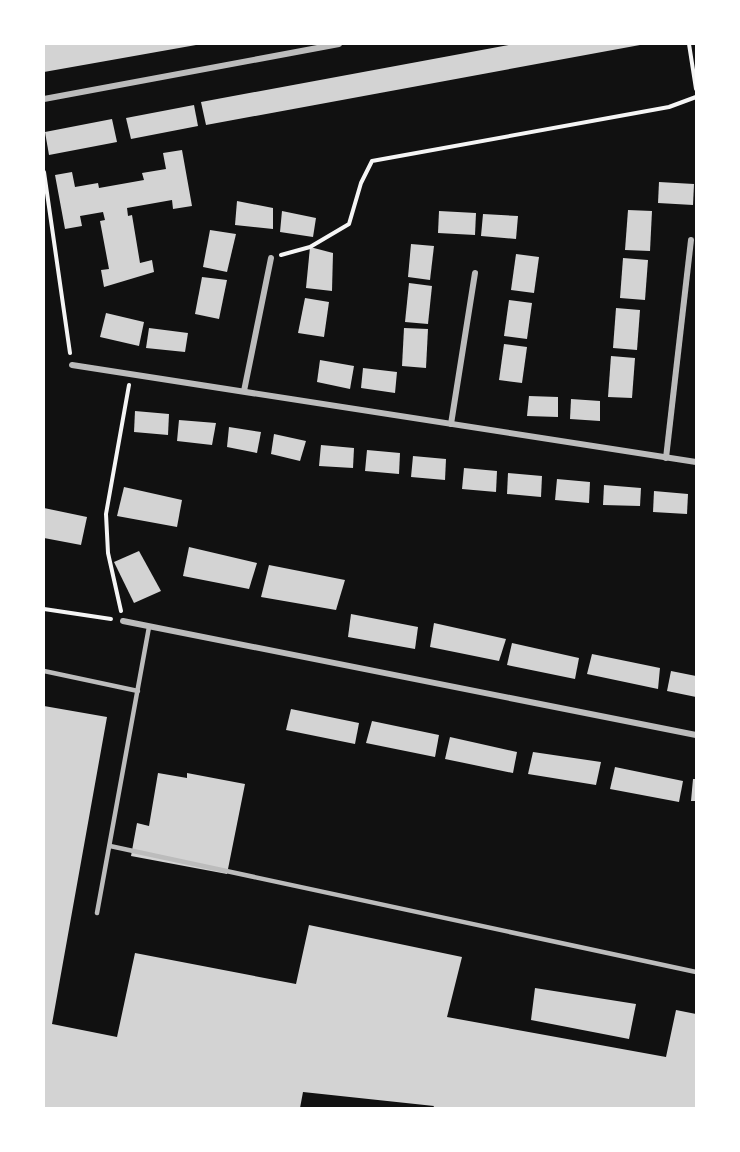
<svg xmlns="http://www.w3.org/2000/svg" width="740" height="1152" viewBox="0 0 740 1152" font-family="'PT Sans',sans-serif">
  <style>
    .building { fill: #d3d3d3 }
    .lines { fill: none; stroke-linecap: round; stroke-linejoin: round }
    .path { stroke: #f5f5f5; stroke-width: 4 }
    .service { stroke: #bcbcbc; stroke-width: 4.5 }
    .minor { stroke: #bcbcbc; stroke-width: 6 }
  </style>
  <rect width="100%" height="100%" fill="#111"/>
  <g class="building">
    <polygon points="44,44 196,44 196,45 44,72"/>
    <polygon points="514,44 640,45 206,125 201,102"/>
    <polygon points="194,105 198,126 131,139 126,118"/>
    <polygon points="112,119 117,142 49,155 45,132"/>
    <polygon points="182,150 192,206 173,209 172,200 127,208 128,216 132,215 140,263 152,260 154,272 104,287 101,270 109,269 100,221 105,220 103,212 80,216 82,226 65,229 55,175 72,172 75,187 98,183 99,188 144,180 142,173 166,169 163,153"/>
    <polygon points="659,182 694,184 693,205 658,203"/>
    <polygon points="237,201 273,208 273,229 235,225"/>
    <polygon points="628,210 652,211 650,251 625,250"/>
    <polygon points="282,211 316,218 313,237 280,232"/>
    <polygon points="439,211 476,213 475,235 438,233"/>
    <polygon points="483,214 518,216 516,239 481,236"/>
    <polygon points="210,230 236,234 227,272 203,267"/>
    <polygon points="411,244 434,246 430,280 408,277"/>
    <polygon points="310,247 333,253 332,291 306,288"/>
    <polygon points="516,254 539,257 534,293 511,290"/>
    <polygon points="623,258 648,260 645,300 620,298"/>
    <polygon points="202,277 227,280 219,319 195,314"/>
    <polygon points="409,283 432,286 428,324 405,322"/>
    <polygon points="305,298 329,302 324,337 298,333"/>
    <polygon points="509,300 532,303 527,339 504,336"/>
    <polygon points="616,308 640,310 637,350 613,348"/>
    <polygon points="106,313 144,322 139,346 100,337"/>
    <polygon points="149,328 188,333 185,352 146,348"/>
    <polygon points="404,328 428,329 426,368 402,366"/>
    <polygon points="504,344 527,347 522,383 499,380"/>
    <polygon points="611,356 635,358 632,398 608,397"/>
    <polygon points="320,360 354,366 350,389 317,382"/>
    <polygon points="363,368 397,372 395,393 361,388"/>
    <polygon points="529,396 558,397 558,417 527,416"/>
    <polygon points="571,399 600,401 600,421 570,419"/>
    <polygon points="135,411 169,414 168,435 134,432"/>
    <polygon points="179,420 216,423 212,445 177,441"/>
    <polygon points="229,427 261,432 257,453 227,447"/>
    <polygon points="274,434 306,441 300,461 271,454"/>
    <polygon points="321,445 354,448 353,468 319,466"/>
    <polygon points="367,450 400,453 399,474 365,471"/>
    <polygon points="413,456 446,459 445,480 411,477"/>
    <polygon points="464,468 497,471 496,492 462,489"/>
    <polygon points="508,473 542,476 541,497 507,494"/>
    <polygon points="557,479 590,482 589,503 555,500"/>
    <polygon points="604,485 641,488 640,506 603,505"/>
    <polygon points="124,487 182,500 177,527 117,516"/>
    <polygon points="654,491 688,494 687,514 653,512"/>
    <polygon points="44,508 87,517 81,545 44,538"/>
    <polygon points="189,547 257,563 249,589 183,576"/>
    <polygon points="139,551 161,591 134,603 114,562"/>
    <polygon points="269,565 345,580 336,610 261,597"/>
    <polygon points="351,614 418,627 415,649 348,637"/>
    <polygon points="434,623 506,639 499,661 430,647"/>
    <polygon points="512,643 579,658 575,679 507,665"/>
    <polygon points="592,654 660,668 658,689 587,674"/>
    <polygon points="671,671 696,676 696,697 667,691"/>
    <polygon points="44,706 107,717 52,1024 117,1037 135,953 296,984 309,925 462,957 447,1017 666,1057 676,1010 696,1014 696,1108 433,1108 434,1106 303,1092 300,1108 44,1108"/>
    <polygon points="291,709 359,723 355,744 286,730"/>
    <polygon points="372,721 439,735 435,757 366,743"/>
    <polygon points="450,737 517,752 513,773 445,759"/>
    <polygon points="533,752 601,762 596,785 528,774"/>
    <polygon points="615,767 683,781 679,802 610,789"/>
    <polygon points="158,773 187,778 187,773 245,784 227,874 131,856 137,823 149,826"/>
    <polygon points="693,779 696,779 696,801 691,801"/>
    <polygon points="535,988 636,1004 629,1039 531,1020"/>
  </g>
  <g class="lines">
    <g class="path">
      <polyline points="689,44 696,89"/>
      <polyline points="44,172 70,353"/>
      <polyline points="281,255 310,247 349,224 361,183 372,161 669,107 696,97"/>
      <polyline points="44,609 111,619"/>
      <polyline points="121,611 108,553 106,514 129,385"/>
    </g>
    <g class="service">
      <polyline points="44,671 138,691"/>
      <polyline points="110,846 696,972"/>
      <polyline points="97,913 149,627"/>
    </g>
    <g class="minor">
      <polyline points="44,99 339,44"/>
      <polyline points="72,365 696,462"/>
      <polyline points="244,391 271,258"/>
      <polyline points="451,424 475,273"/>
      <polyline points="666,458 691,240"/>
      <polyline points="123,621 696,735"/>
    </g>
  </g>
  <rect width="740" height="1152" fill="none" stroke="#ffffff" stroke-width="90"/>
</svg>
